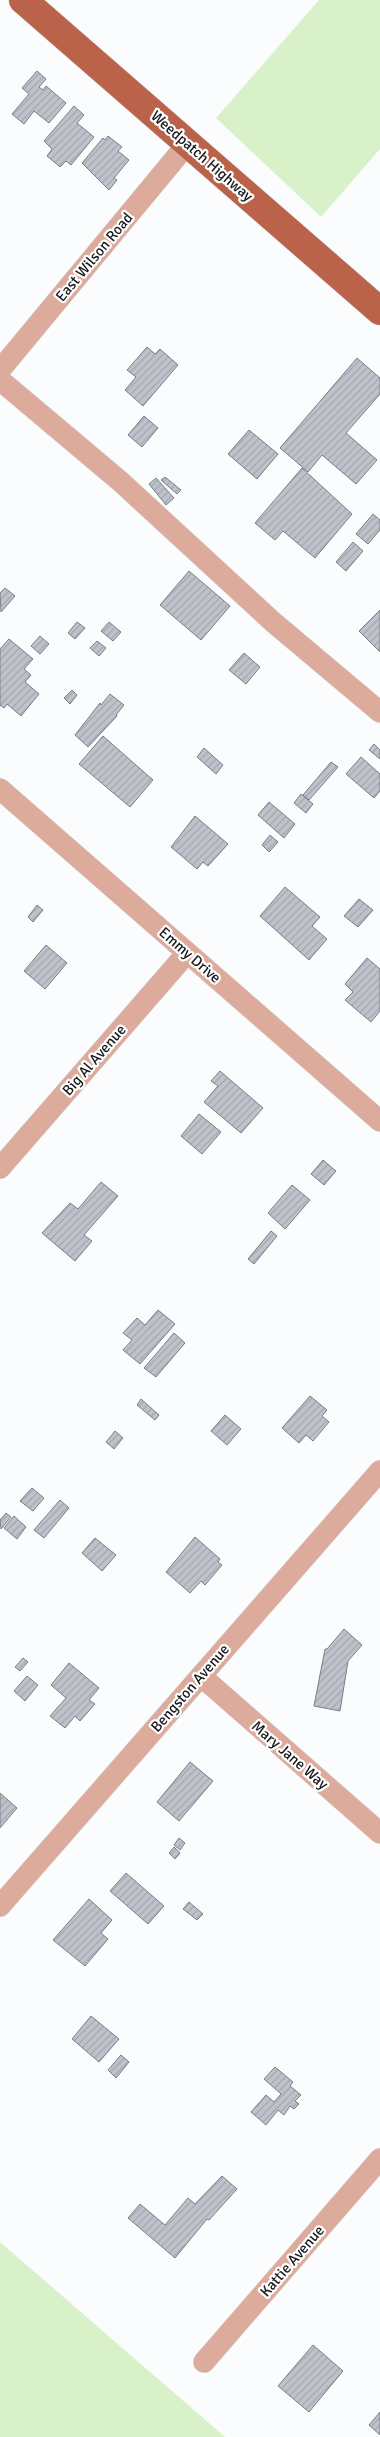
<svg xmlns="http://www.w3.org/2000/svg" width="380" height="2437" viewBox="0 0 380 2437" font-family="Signika,sans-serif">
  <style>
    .green { fill: #d9f1c8 }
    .building { fill: url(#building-hatch); stroke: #7a7d85 }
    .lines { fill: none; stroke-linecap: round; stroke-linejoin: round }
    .minor-casing { stroke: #d7d8d9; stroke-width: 22 }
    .primary-casing { stroke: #d7d8d9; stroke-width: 29 }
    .minor { stroke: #dcab9c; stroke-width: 21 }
    .primary { stroke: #ba634a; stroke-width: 28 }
    .labels { text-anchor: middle; stroke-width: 4.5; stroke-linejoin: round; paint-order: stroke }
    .street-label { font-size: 15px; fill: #17181b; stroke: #fff }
  </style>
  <defs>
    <pattern id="building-hatch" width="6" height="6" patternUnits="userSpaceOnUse" patternTransform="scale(1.25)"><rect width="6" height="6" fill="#bec2ca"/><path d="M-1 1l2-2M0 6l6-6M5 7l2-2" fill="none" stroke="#a3a6ad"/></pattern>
  </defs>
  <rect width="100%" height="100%" fill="#fbfcfd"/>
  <g class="green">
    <polygon points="319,0 380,0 380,149 321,217 216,118"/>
    <polygon points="0,2242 225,2437 0,2437"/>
  </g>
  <g class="building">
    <polygon points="37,71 46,79 39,87 43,90 46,86 66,103 49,123 34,111 24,124 12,114 29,94 22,88"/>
    <polygon points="74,106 84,115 77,123 94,137 71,165 66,161 60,167 47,156 52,149 44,141"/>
    <polygon points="108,136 122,147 118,151 129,160 114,178 117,180 109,190 82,163 103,138 105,140"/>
    <polygon points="147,347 155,354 160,349 178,365 143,406 125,390 136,377 127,370"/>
    <polygon points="357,358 380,378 380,394 346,433 377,460 356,484 322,455 308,472 280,448"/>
    <polygon points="144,416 158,428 142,447 128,435"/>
    <polygon points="249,430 278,454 257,479 228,454"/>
    <polygon points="302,468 352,514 315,558 283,531 275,540 255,523"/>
    <polygon points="165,477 181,490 177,494 161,480"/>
    <polygon points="156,478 174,498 166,505 149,484"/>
    <polygon points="373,514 380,520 380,530 368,544 356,534"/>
    <polygon points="353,542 363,551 346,571 336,562"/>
    <polygon points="189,571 230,606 201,640 160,605"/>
    <polygon points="5,588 15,596 1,612 0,593"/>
    <polygon points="380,610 380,652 359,631"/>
    <polygon points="77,622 85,628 75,639 68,633"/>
    <polygon points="109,622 121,632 113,641 101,631"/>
    <polygon points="40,636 49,644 40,654 31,646"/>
    <polygon points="9,639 33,659 24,669 31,675 25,682 39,694 21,716 7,704 4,708 0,705 0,649"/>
    <polygon points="97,641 106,648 99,656 90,648"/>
    <polygon points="244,653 260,667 246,684 229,670"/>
    <polygon points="72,690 77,695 70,704 64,698"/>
    <polygon points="110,694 124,705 116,715 117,716 88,747 75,735 100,703 101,705"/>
    <polygon points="103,736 153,780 130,807 79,764"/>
    <polygon points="374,744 380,750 380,759 369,750"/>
    <polygon points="204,748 223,765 216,774 197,757"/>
    <polygon points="361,757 380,774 380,791 374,798 346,774"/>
    <polygon points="331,762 338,767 309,800 303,795"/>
    <polygon points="301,794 313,804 306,813 294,803"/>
    <polygon points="269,802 295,824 284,838 258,815"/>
    <polygon points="195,816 228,844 208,866 203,862 197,869 171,847"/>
    <polygon points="270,835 278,842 269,852 262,845"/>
    <polygon points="285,887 320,917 312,926 327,939 309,960 260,916"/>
    <polygon points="359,899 373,910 358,927 344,916"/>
    <polygon points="37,905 43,910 33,922 28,917"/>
    <polygon points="46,945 67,963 45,989 24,971"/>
    <polygon points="367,958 380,969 380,1011 371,1022 345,1000 353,992 345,984"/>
    <polygon points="220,1071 263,1108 241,1133 204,1102 218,1086 211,1081"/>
    <polygon points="199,1114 221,1132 202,1154 181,1136"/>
    <polygon points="323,1160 336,1171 324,1185 311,1174"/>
    <polygon points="101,1182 118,1196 84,1235 92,1241 75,1261 42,1233 70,1203 78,1209"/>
    <polygon points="292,1185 310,1200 285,1229 268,1213"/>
    <polygon points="271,1231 277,1236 254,1264 248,1259"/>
    <polygon points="158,1310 175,1324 140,1364 123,1350 132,1340 123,1333 137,1318 145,1325"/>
    <polygon points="174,1333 185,1343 156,1377 144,1368"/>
    <polygon points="310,1396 327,1410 322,1416 329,1422 313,1441 306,1435 299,1443 282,1428"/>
    <polygon points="141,1399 159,1415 155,1420 137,1405"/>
    <polygon points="225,1415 241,1429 227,1445 211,1431"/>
    <polygon points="115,1431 123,1438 114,1449 106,1442"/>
    <polygon points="32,1488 44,1498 33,1511 20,1501"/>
    <polygon points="60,1500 69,1508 44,1538 34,1530"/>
    <polygon points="6,1513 11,1517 1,1529 0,1520"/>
    <polygon points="14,1516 26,1527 17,1539 4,1528"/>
    <polygon points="195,1537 220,1559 218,1562 222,1565 205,1585 201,1581 190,1593 166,1572"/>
    <polygon points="95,1538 116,1555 102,1571 82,1553"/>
    <polygon points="344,1629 362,1645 348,1661 340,1711 314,1706 325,1649 327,1649"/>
    <polygon points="23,1658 28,1662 20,1671 15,1667"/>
    <polygon points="69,1663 99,1688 89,1700 95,1704 80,1721 75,1716 65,1728 50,1716 66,1698 51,1685"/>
    <polygon points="27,1676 38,1685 25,1701 14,1691"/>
    <polygon points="190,1762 213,1781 179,1821 157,1802"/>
    <polygon points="0,1793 17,1808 0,1828"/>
    <polygon points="179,1838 185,1843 180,1850 174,1845"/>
    <polygon points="174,1847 180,1853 175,1859 169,1853"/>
    <polygon points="126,1873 164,1906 148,1924 110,1891"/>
    <polygon points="89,1899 112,1920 101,1933 108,1939 85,1966 53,1940"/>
    <polygon points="189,1902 203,1914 197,1920 183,1909"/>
    <polygon points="91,2016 119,2039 99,2062 72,2039"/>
    <polygon points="121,2055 129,2062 116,2078 108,2070"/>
    <polygon points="275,2067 293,2082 290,2086 301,2095 295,2101 299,2104 294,2109 290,2106 284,2115 278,2110 266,2125 251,2112 266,2095 274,2102 281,2094 264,2079"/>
    <polygon points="222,2176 237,2189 209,2220 207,2219 175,2258 128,2218 140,2204 165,2225 188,2198 195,2204"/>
    <polygon points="313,2345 343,2371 309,2412 278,2386"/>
    <polygon points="380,2412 380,2435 369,2425"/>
  </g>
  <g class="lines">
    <g class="minor-casing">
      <g id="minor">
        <polyline points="0,370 188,143"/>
        <polyline points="0,380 121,482 273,622 380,712"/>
        <polyline points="0,789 380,1121"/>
        <polyline points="0,1168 187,953"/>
        <polyline points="201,1676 380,1833"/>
        <polyline points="0,1906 380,1471"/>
        <polyline points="204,2362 380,2159"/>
      </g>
    </g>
    <g class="primary-casing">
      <polyline id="primary" points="23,0 380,311"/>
    </g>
    <use href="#minor" class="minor"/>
    <use href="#primary" class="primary"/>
  </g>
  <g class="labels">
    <g class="street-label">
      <text transform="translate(202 156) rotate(41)" y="5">Weedpatch Highway</text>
      <text transform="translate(94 257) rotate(-50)" y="5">East Wilson Road</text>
      <text transform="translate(190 955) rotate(41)" y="5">Emmy Drive</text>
      <text transform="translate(94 1060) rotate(-49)" y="5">Big Al Avenue</text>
      <text transform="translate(190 1688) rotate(-49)" y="5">Bengston Avenue</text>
      <text transform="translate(290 1755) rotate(41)" y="5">Mary Jane Way</text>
      <text transform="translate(292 2261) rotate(-49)" y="5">Kattie Avenue</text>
    </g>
  </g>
</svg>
